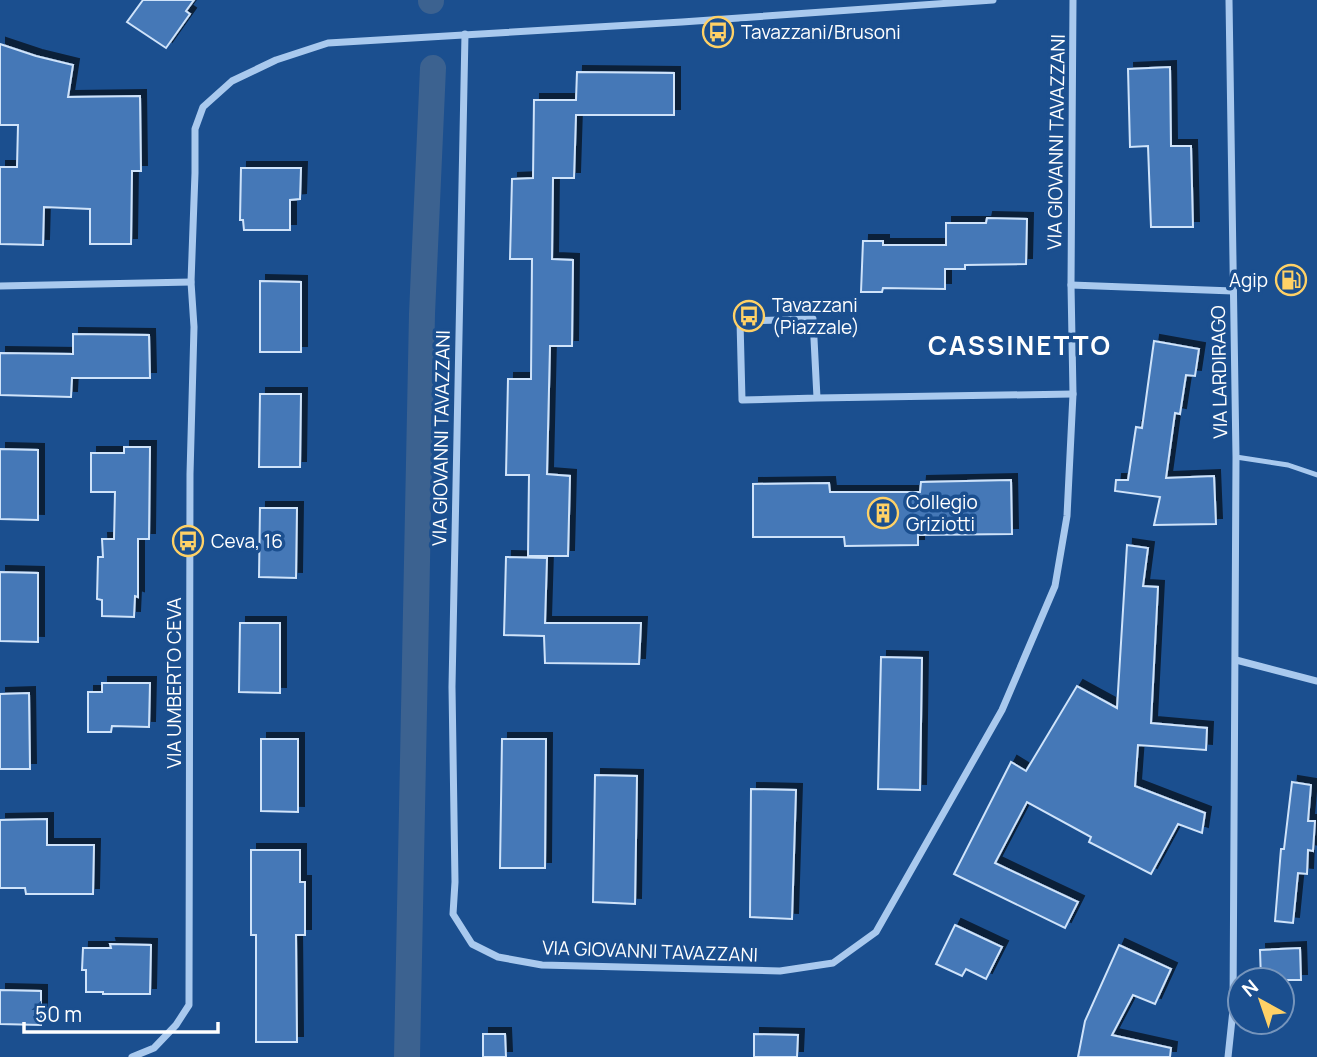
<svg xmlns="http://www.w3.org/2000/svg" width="1317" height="1057" viewBox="0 0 1317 1057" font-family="Manrope,sans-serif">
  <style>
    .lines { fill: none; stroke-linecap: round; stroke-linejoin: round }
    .canal { stroke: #3c6290; stroke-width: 26 }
    .building { fill: #4478b7; stroke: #cfe3fa; stroke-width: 2; filter: url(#shadow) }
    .service { stroke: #a9c9ee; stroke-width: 5 }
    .minor { stroke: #a9c9ee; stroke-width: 7 }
    .labels { text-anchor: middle; stroke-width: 7; stroke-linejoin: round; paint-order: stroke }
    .poi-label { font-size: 19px; fill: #fff; stroke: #1b4f8f; text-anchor: start }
    .street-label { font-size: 19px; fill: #fff; stroke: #1b4f8f }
    .district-label { font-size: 26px; font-weight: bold; letter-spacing: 2px; fill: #fff; stroke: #1b4f8f }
  </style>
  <defs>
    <filter id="shadow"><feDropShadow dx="6" dy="-6" stdDeviation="0" flood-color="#0009"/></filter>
  </defs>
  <rect width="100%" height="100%" fill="#1b4f8f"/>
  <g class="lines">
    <g class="canal">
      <polyline points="431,1 431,0"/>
      <polyline points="407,1057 422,314 433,68"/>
    </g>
  </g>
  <g class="building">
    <polygon points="143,0 194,0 186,11 190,14 166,48 127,22"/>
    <polygon points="0,44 36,56 73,65 68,97 140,96 141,171 132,171 131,244 90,244 90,209 44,207 43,245 0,244 0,167 17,167 18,125 0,125"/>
    <polygon points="1170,67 1171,146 1191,146 1193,227 1151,227 1148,146 1130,147 1128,69"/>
    <polygon points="577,72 674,73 674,115 576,115 574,178 553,178 552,259 573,260 572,346 550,346 547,474 546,474 570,476 568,556 528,556 529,475 506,475 508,379 531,379 532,259 510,259 512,179 533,178 534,100 576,100"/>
    <polygon points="241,168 301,168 300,199 290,200 290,230 244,230 243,220 240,220"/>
    <polygon points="987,218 1027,219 1026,264 965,265 965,269 945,269 945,289 883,288 882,292 861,292 863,241 883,241 883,245 946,245 946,223 986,223"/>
    <polygon points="260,281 301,282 301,352 260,352"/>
    <polygon points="73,334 149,335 150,378 72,378 71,397 0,395 0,353 73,354"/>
    <polygon points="1154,341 1199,349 1195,376 1186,375 1180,414 1175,413 1166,478 1214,476 1216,524 1154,525 1160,497 1115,491 1116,480 1128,480 1136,427 1142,428"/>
    <polygon points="260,394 301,394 300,467 259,467"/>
    <polygon points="124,447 150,447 149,539 138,539 138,597 135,596 134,617 102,616 102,600 97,599 98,557 103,557 102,539 114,539 115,492 91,492 91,453 124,453"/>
    <polygon points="0,449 38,450 38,520 0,519"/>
    <polygon points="1011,480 1012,534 918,535 918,545 845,546 844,537 753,537 753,484 829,483 830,492 920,492 921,482"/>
    <polygon points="260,508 297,508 296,578 259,577"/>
    <polygon points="1127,545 1148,548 1143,586 1158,587 1151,723 1207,728 1206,750 1138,745 1135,786 1205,813 1202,833 1178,824 1151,874 1089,842 1091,837 1027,802 995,863 1078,902 1065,928 954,874 1011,762 1026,771 1077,686 1117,708"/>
    <polygon points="506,557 547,558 545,623 641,623 639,664 545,663 544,636 504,635"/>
    <polygon points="0,572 38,573 38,642 0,641"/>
    <polygon points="240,623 280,623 280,693 239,692"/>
    <polygon points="881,657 922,658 920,790 878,789"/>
    <polygon points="102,683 150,683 149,727 112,726 111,732 88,732 88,692 102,692"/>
    <polygon points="29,693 30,769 0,769 0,694"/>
    <polygon points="261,739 298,739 298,812 261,811"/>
    <polygon points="502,739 546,739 545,868 500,868"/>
    <polygon points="595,775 637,776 635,904 593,902"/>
    <polygon points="1292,782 1311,785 1308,821 1315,821 1313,851 1308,850 1307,874 1298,873 1293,923 1275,921 1281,849 1284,849"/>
    <polygon points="751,789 796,790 792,919 750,917"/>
    <polygon points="47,819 47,845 94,845 93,894 26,894 25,888 0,888 0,820"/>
    <polygon points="251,850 300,850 300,882 305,882 305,935 296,935 297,1042 256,1042 256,935 251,935"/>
    <polygon points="955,925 1002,947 986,979 966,969 962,976 936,964"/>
    <polygon points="110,944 151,945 150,994 103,994 103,992 86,992 86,970 82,970 83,948 111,948"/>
    <polygon points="1119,945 1171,969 1155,1004 1133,995 1112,1035 1171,1048 1170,1057 1078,1057 1085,1021"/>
    <polygon points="1300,948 1301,980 1261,980 1260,950"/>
    <polygon points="0,990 41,991 41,1025 0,1024"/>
    <polygon points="483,1034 505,1034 506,1057 483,1057"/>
    <polygon points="754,1034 798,1035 797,1057 754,1057"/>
  </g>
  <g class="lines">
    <polyline class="service" points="1236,457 1288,465 1317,475"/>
    <g class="minor">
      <polyline points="465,34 452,687 455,882 453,914 472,944 498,957 542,965 780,971 833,963 876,932 1002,710 1055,586 1067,516 1073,394 1071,285 1073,0"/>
      <polyline points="1071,285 1233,291"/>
      <polyline points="0,286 191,282"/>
      <polyline points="817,398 742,400 740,321 813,319 817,398 1073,394"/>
      <polyline points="1236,660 1317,681"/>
      <polyline points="132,1057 154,1048 176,1025 189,1005 190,474 194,327 191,282 195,173 195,129 203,107 232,81 276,60 328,43 682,22 993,0"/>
      <polyline points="1228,1057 1233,1010 1236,457 1229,0"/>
    </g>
  </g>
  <defs>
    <g id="bus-ring" transform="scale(1.575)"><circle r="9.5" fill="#1b4f8f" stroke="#ffd166" stroke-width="1.5"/><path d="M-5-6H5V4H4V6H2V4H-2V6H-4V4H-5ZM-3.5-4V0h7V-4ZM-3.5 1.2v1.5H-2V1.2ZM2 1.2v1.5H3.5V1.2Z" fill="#ffd166"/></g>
    <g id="fuel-ring" transform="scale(1.575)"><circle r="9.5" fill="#1b4f8f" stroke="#ffd166" stroke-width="1.5"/><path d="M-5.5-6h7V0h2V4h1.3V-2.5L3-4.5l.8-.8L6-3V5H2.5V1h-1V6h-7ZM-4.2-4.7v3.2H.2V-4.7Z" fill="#ffd166"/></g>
    <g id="building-ring" transform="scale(1.575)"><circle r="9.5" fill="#1b4f8f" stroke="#ffd166" stroke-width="1.5"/><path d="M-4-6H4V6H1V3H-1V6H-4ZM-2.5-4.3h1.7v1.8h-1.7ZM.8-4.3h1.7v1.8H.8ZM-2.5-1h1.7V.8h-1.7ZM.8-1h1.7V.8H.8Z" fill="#ffd166"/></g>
  </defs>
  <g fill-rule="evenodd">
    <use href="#bus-ring" x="718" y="32"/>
    <use href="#fuel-ring" x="1291" y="280"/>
    <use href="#bus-ring" x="749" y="316"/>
    <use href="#building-ring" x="883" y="513"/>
    <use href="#bus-ring" x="188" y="541"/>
  </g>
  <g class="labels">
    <g class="poi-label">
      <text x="741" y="39">Tavazzani/Brusoni</text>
      <text x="1268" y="287" text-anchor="end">Agip</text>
      <text x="772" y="312">Tavazzani<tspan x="772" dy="22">(Piazzale)</tspan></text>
      <text x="906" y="509">Collegio<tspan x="906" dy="22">Griziotti</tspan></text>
      <text x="211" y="548">Ceva, 16</text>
    </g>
    <g class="street-label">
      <text transform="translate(1056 142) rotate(-89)" y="7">VIA GIOVANNI TAVAZZANI</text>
      <text transform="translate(1219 372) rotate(-91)" y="7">VIA LARDIRAGO</text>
      <text transform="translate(441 438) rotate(-89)" y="7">VIA GIOVANNI TAVAZZANI</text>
      <text transform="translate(174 683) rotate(-90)" y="7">VIA UMBERTO CEVA</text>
      <text transform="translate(650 951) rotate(2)" y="7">VIA GIOVANNI TAVAZZANI</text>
    </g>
    <g class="district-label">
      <text x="1020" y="355">CASSINETTO</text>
    </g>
  </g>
  <g transform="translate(1261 1001) rotate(320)"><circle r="33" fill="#1b4f8f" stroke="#7695bc" stroke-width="2"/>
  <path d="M0-5L12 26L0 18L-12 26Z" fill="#ffd166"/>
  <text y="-10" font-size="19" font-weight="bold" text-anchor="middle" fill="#ffffff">N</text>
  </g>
  <path d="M24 1022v10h194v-10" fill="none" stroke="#ffffff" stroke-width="3.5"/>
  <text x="35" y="1022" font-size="21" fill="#ffffff" stroke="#1b4f8f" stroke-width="5" paint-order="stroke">50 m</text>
</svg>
